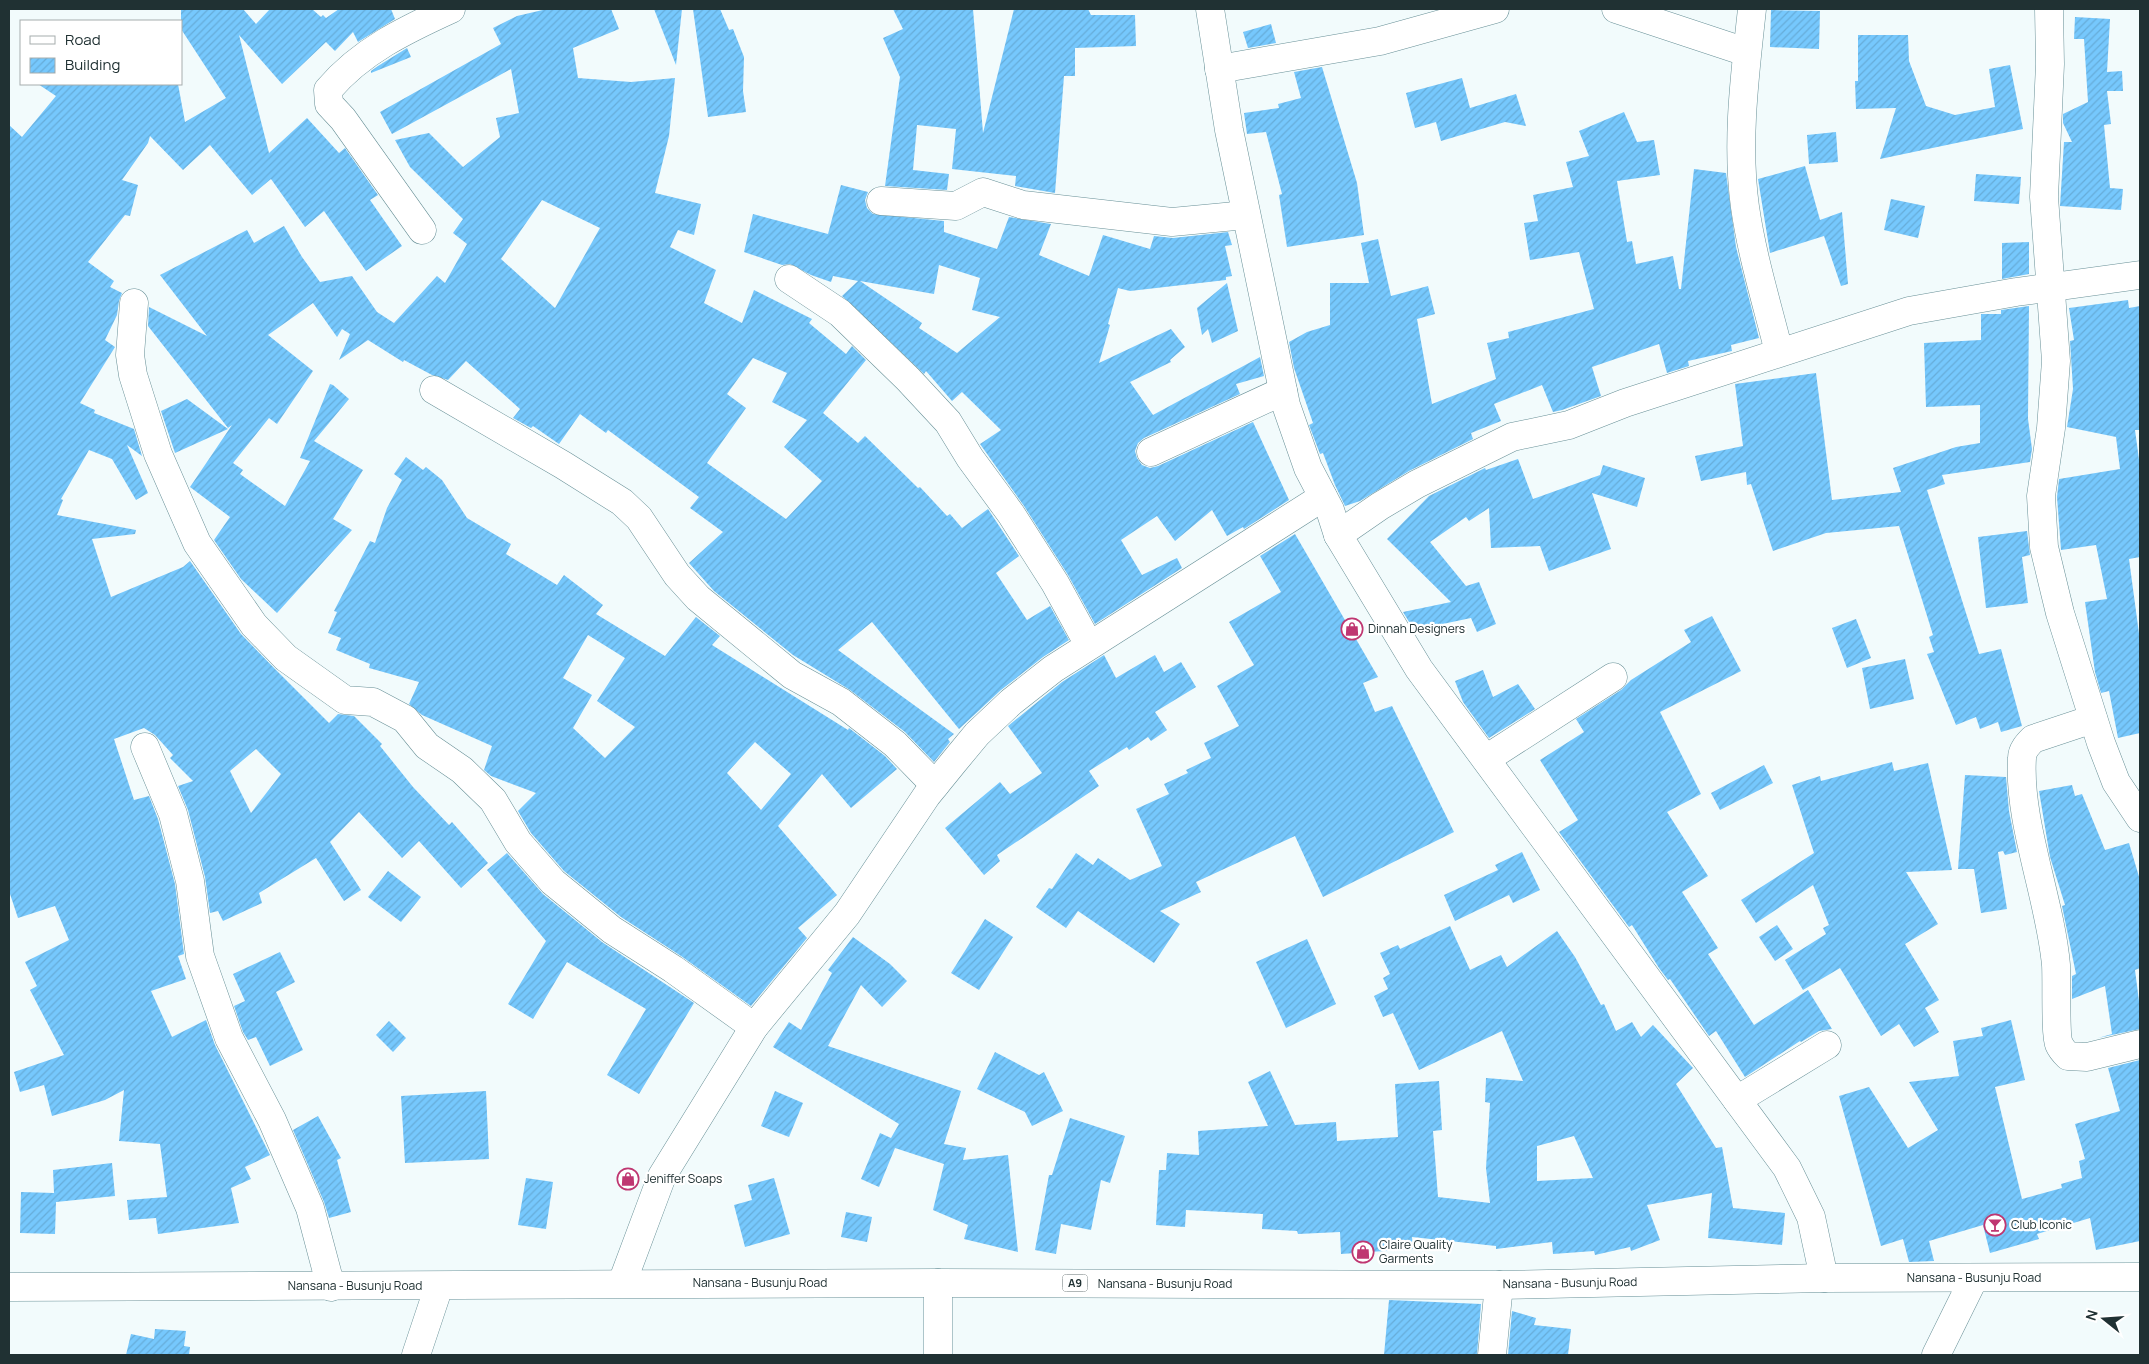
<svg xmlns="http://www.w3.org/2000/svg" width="2149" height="1364" viewBox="0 0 2149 1364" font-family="Manrope,sans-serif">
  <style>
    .building { fill: url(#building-hatch); fill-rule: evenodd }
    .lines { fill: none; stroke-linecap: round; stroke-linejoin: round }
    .minor-casing { stroke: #689097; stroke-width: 29 }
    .tertiary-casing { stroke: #689097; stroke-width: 29 }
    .primary-casing { stroke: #689097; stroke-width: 29 }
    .minor { stroke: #fff; stroke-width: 28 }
    .tertiary { stroke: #fff; stroke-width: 28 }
    .primary { stroke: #fff; stroke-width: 28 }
    .labels { text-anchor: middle; stroke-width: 4.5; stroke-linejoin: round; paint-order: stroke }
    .shield { fill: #fff; stroke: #636f70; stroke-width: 1 }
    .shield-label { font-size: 11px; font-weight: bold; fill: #203133 }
    .poi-label { font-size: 12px; fill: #203133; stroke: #fff; text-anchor: start }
    .street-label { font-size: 12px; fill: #203133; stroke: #fff }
  </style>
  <defs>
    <pattern id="building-hatch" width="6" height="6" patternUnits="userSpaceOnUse" patternTransform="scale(1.25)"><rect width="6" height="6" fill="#76c8fd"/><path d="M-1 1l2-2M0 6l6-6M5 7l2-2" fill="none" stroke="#66acd9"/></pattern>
  </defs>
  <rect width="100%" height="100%" fill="#f2fbfc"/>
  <g class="building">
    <path d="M 181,9 L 243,9 L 256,24 L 270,9 L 312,9 L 321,17 L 323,15 L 326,18 L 339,9 L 391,9 L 395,19 L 358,42 L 353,32 L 335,51 L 326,42 L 282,84 L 239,35 L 269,153 L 307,118 L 339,153 L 345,148 L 378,195 L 370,200 L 402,246 L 366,271 L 324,211 L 305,227 L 271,179 L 252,195 L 210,145 L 183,170 L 150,136 L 148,143 L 122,180 L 138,185 L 130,216 L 125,215 L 88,262 L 114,281 L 110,287 L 122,293 L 119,301 L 117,315 L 105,340 L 115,347 L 80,403 L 95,410 L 94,413 L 134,429 L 142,456 L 127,445 L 148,493 L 136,500 L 112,459 L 89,450 L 61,499 L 63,500 L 57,515 L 136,530 L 135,534 L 92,539 L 111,597 L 183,567 L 190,561 L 241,634 L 275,669 L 329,723 L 338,714 L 354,716 L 382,744 L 380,746 L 413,787 L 449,825 L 452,822 L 488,863 L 461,888 L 419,841 L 402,858 L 359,812 L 330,842 L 361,890 L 344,901 L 316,858 L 259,893 L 262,903 L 223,921 L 218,911 L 210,913 L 205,877 L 188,810 L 178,786 L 193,781 L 170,758 L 173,755 L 155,735 L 144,728 L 114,739 L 134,800 L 149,796 L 158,819 L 175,884 L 184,954 L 178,956 L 186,979 L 151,991 L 172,1037 L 206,1020 L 215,1045 L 270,1155 L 245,1167 L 251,1179 L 231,1188 L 239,1223 L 158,1234 L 156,1218 L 129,1220 L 127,1200 L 167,1197 L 160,1144 L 119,1141 L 124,1090 L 105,1100 L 52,1116 L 44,1085 L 20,1092 L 14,1072 L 64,1055 L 30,990 L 37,986 L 25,962 L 69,940 L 55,906 L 18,918 L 9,891 L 9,125 L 22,137 L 56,96 L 38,84 L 178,84 L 185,122 L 226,98 L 181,29 ZM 256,749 L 281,774 L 251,813 L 230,771 Z"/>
    <path d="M 547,9 L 611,9 L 619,29 L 573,48 L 578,78 L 631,82 L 675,78 L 669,136 L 655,193 L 701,204 L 694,235 L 678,230 L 670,247 L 716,270 L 704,303 L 742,323 L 754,290 L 812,319 L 809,323 L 846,354 L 852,346 L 866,360 L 823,413 L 858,443 L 865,436 L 918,488 L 920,487 L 947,516 L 950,514 L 962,528 L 988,509 L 1019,556 L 996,573 L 1027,620 L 1050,606 L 1069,640 L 1043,657 L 1001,690 L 959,729 L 872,622 L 838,650 L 954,734 L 948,739 L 950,742 L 934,762 L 905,732 L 850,690 L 793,655 L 714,591 L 689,563 L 723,532 L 690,508 L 699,497 L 608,430 L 606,433 L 580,414 L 559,444 L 533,426 L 531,428 L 513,418 L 520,409 L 466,361 L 448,380 L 432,375 L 404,360 L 403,362 L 368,340 L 339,360 L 350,334 L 342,329 L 337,337 L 313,303 L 268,335 L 313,371 L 277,424 L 269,418 L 233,463 L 243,470 L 240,474 L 285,506 L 310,461 L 300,458 L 330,384 L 333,385 L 349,399 L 314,441 L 363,470 L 333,519 L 352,530 L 277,613 L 241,579 L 214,540 L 230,517 L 190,487 L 232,425 L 228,428 L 148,326 L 149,307 L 207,336 L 160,275 L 247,230 L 254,243 L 284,226 L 302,257 L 320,282 L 352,276 L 377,312 L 394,323 L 437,276 L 445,283 L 467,244 L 453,233 L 463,219 L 410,167 L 395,140 L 429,133 L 463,167 L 500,137 L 496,118 L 519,113 L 511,69 L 392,134 L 380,112 L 501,44 L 493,28 L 517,16 ZM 542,200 L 600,228 L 555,308 L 501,259 ZM 753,358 L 787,373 L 772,402 L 807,420 L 784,447 L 822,481 L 786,519 L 707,463 L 746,408 L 727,394 Z"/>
    <polygon points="654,9 682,9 676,65"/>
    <polygon points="693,9 720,9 729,30 733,29 744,57 743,91 746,112 708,117"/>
    <polygon points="893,9 973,9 983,133 1014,9 1088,9 1091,15 1135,15 1136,46 1075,48 1075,76 1064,76 1055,193 1015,186 1016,176 952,169 956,129 917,125 913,170 949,174 947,190 885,186 900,77 883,38 903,29"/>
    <polygon points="1771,10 1820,11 1819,49 1770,47"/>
    <polygon points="2075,17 2110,19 2107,72 2122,71 2123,91 2107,91 2111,124 2104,125 2110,188 2123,189 2121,210 2060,206 2064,142 2072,142 2063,123 2063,114 2088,102 2084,39 2074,39"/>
    <polygon points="1271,24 1276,43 1248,48 1243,32"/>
    <polygon points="1858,35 1908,35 1909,61 1926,106 1955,115 1995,107 1989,69 2010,65 2023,129 1880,159 1896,108 1856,109 1855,81 1858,81"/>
    <polygon points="407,48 411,57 371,73 371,71 378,66"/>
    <polygon points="1322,67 1357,183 1364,235 1287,247 1279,195 1282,194 1266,132 1247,134 1244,113 1279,108 1278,104 1301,98 1294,72"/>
    <polygon points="1462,78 1470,108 1516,94 1526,126 1505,122 1441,141 1436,122 1415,128 1406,93"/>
    <polygon points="1624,112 1637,142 1654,140 1660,175 1617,181 1627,242 1632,241 1636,264 1673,256 1679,289 1681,289 1694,169 1726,173 1736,247 1759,338 1731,345 1732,351 1688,361 1689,366 1667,373 1659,344 1592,367 1601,396 1562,410 1553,412 1542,385 1494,404 1501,421 1471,433 1473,439 1409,471 1360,501 1345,506 1335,485 1323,453 1320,454 1309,425 1313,423 1294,368 1289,342 1307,332 1330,325 1330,283 1369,283 1361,243 1378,239 1391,296 1428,286 1435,314 1417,319 1432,404 1496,379 1487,343 1509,338 1508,332 1594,309 1579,252 1530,260 1524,223 1538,221 1533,195 1573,187 1566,162 1589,156 1579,131"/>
    <polygon points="1836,132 1838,162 1809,164 1807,135"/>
    <polygon points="1805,166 1820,220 1842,212 1848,284 1841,286 1824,236 1770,253 1758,179"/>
    <polygon points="1976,174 2021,177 2019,204 1974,201"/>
    <path d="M 841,185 L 868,192 L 865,200 L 867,208 L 873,214 L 944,221 L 944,232 L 997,249 L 1009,217 L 1051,224 L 1039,255 L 1089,276 L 1103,235 L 1150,249 L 1154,236 L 1173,238 L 1228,232 L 1232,245 L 1225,246 L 1232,276 L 1226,277 L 1226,280 L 1130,291 L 1118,288 L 1108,324 L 1110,325 L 1099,363 L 1171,329 L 1185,347 L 1170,360 L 1171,362 L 1130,382 L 1153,415 L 1260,357 L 1264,376 L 1236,384 L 1240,394 L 1144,438 L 1138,443 L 1135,451 L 1137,458 L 1142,465 L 1150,468 L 1158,466 L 1253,422 L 1289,500 L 1244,529 L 1243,527 L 1227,536 L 1212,510 L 1175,541 L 1157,516 L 1121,540 L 1142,575 L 1177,558 L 1182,568 L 1095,624 L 1068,575 L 1024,506 L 980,444 L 1001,430 L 962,392 L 952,401 L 926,371 L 924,374 L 842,296 L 858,281 L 833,276 L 831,282 L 811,275 L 790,264 L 782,265 L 744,252 L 753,214 L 828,234 ZM 939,265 L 980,278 L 972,310 L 1000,317 L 957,353 L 919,328 L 922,323 L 860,281 L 934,294 Z"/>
    <polygon points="1891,199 1925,206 1918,238 1884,230"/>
    <polygon points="2029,242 2029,274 2002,279 2002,243"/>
    <polygon points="1227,283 1238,331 1212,343 1208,329 1202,335 1197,308"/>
    <polygon points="2128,300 2129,308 2140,306 2140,430 2135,430 2140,467 2140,557 2129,559 2140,641 2140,733 2118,738 2109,691 2101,693 2095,672 2085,602 2107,599 2096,545 2061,550 2057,497 2059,479 2120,469 2116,437 2067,427 2073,389 2070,341 2074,340 2069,308"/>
    <polygon points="2029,306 2028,419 2032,449 2030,462 1942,475 1945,484 1927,490 1979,654 2001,649 2022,726 2001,732 1998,722 1980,729 1976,717 1956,725 1927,654 1934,652 1929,637 1933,635 1899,526 1826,533 1773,551 1751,484 1747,485 1746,472 1701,481 1695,456 1743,446 1735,384 1816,373 1832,500 1901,492 1893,468 1956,447 1980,443 1980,405 1926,407 1924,343 1981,340 1981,314 2001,314 2001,310"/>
    <polygon points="187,399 228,429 175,453 161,411"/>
    <path d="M 406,457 L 423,470 L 426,467 L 442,480 L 467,518 L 511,544 L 506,554 L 557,585 L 564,575 L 603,605 L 596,614 L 665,656 L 696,617 L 720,636 L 712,645 L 848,730 L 849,728 L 885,756 L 897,769 L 851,808 L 822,774 L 778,826 L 837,895 L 798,928 L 807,938 L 751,1006 L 681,956 L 621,917 L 564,871 L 531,833 L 518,811 L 536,793 L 491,776 L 484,770 L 492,746 L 422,715 L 409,704 L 419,682 L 369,668 L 370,664 L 336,650 L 341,638 L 328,633 L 337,612 L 334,611 L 370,541 L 375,543 L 387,508 L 402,480 L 394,474 ZM 588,635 L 625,658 L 597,701 L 635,727 L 605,758 L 573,728 L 592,695 L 563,678 ZM 755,742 L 791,774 L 761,810 L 727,773 Z"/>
    <polygon points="1518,459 1533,499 1600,475 1603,465 1645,478 1637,507 1592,493 1611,549 1549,571 1540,546 1491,548 1489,508 1469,521 1466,517 1430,542 1466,586 1479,582 1496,624 1477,632 1471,618 1414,630 1403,612 1451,602 1387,539 1429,496 1485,468 1486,470"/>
    <polygon points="2027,531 2030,555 2022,557 2028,603 1986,608 1978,537"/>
    <polygon points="1295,534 1378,677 1363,683 1375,712 1392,706 1454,832 1323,897 1295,836 1196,882 1201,892 1160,911 1180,924 1154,963 1078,911 1066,928 1036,907 1049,888 1052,889 1076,853 1093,865 1098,858 1130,880 1162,866 1136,809 1169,794 1164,784 1188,773 1186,770 1211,758 1204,743 1239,726 1217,686 1254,665 1229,622 1281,592 1260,556"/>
    <polygon points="1712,616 1741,671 1660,712 1701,794 1667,812 1708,876 1682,892 1718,948 1708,954 1754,1025 1808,990 1832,1029 1819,1031 1801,1042 1800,1041 1745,1077 1716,1031 1709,1036 1670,979 1668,980 1659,968 1632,925 1629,927 1559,832 1578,820 1540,760 1584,732 1576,719 1621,690 1631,680 1691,642 1684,630"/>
    <polygon points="1856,619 1871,658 1847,668 1832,628"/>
    <polygon points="1104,655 1116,678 1155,655 1164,672 1181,662 1196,687 1155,712 1167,730 1151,741 1148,737 1129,750 1127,747 1089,771 1099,786 997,855 1000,861 984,875 945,828 1000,782 1010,794 1042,773 1008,726 1062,682"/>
    <polygon points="1905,659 1914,699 1870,709 1862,668"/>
    <polygon points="1483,670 1493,697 1518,684 1535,709 1489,738 1463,702 1455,681"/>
    <polygon points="1892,762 1894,771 1928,763 1952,870 1906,872 1938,924 1905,944 1939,1000 1925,1008 1939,1032 1914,1047 1899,1024 1881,1036 1840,968 1803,990 1785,960 1826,934 1823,928 1829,925 1813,885 1756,923 1741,900 1814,853 1792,785 1820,776 1821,781"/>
    <polygon points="1764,765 1773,783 1720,810 1711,793"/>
    <polygon points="1965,775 2006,777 2009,811 2017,852 2005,855 2003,851 1998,852 2007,909 1981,913 1974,869 1958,869"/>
    <polygon points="2072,785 2075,796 2082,794 2105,850 2129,843 2140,880 2140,968 2135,970 2140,1009 2140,1029 2098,1038 2112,1034 2105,986 2072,999 2072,976 2076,974 2062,906 2065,905 2050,857 2039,791"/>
    <polygon points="1522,852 1540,890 1513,903 1509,895 1455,921 1444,895 1498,870 1495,865"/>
    <polygon points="507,853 543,894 602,942 694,1003 639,1094 607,1075 646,1009 567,962 533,1019 508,1004 546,941 487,870"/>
    <polygon points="388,871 421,897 401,922 368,897"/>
    <polygon points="985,919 1013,937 979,990 951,973"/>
    <polygon points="1777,925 1793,949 1775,961 1759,937"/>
    <path d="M 1450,926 L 1470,970 L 1501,955 L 1507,967 L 1557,931 L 1575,957 L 1601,1005 L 1604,1004 L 1616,1031 L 1632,1022 L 1641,1037 L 1653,1025 L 1693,1068 L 1676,1084 L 1716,1148 L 1722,1147 L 1733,1208 L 1785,1213 L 1782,1245 L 1708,1238 L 1712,1193 L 1647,1205 L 1660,1240 L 1631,1251 L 1630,1247 L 1595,1255 L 1594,1251 L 1553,1254 L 1552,1242 L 1496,1249 L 1496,1246 L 1412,1237 L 1413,1249 L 1341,1254 L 1340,1232 L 1298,1234 L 1297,1231 L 1262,1229 L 1263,1214 L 1186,1210 L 1185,1227 L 1156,1225 L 1159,1170 L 1166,1170 L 1167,1153 L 1199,1155 L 1198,1131 L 1268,1126 L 1248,1082 L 1270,1071 L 1295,1125 L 1336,1122 L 1337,1141 L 1398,1137 L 1395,1084 L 1439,1081 L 1442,1130 L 1433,1131 L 1438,1197 L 1490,1203 L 1486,1168 L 1490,1103 L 1485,1102 L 1486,1078 L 1523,1081 L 1502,1031 L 1419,1070 L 1393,1013 L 1383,1017 L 1374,996 L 1388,989 L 1383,978 L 1390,974 L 1380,953 L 1398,945 L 1400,949 ZM 1574,1136 L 1593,1178 L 1537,1181 L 1537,1146 Z"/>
    <polygon points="853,937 890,964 907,981 882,1007 861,985 828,1046 961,1091 944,1144 966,1148 963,1160 1008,1155 1018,1252 964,1239 968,1225 933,1210 944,1164 895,1148 879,1187 861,1179 880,1133 891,1138 899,1124 773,1047 789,1022 801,1030 832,973 828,970"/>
    <polygon points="1307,939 1336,1004 1286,1028 1256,962"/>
    <polygon points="280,952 295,982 276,992 303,1050 270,1066 256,1037 248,1040 243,1032 234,1006 245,1001 233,974"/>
    <polygon points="2011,1020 2025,1080 1995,1087 2022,1199 2062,1188 2061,1184 2082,1178 2079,1161 2085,1159 2075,1124 2120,1111 2108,1068 2140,1060 2140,1241 2096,1250 2090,1218 2037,1234 2039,1239 1990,1253 1983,1225 1929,1241 1934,1261 1909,1262 1903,1239 1881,1246 1839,1096 1869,1087 1908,1148 1938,1130 1909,1082 1959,1076 1953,1041 1983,1036 1981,1028"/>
    <polygon points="389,1021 406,1038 393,1052 376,1035"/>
    <polygon points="995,1052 1039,1075 1044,1072 1063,1111 1032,1126 1025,1112 977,1089"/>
    <polygon points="486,1091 489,1159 405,1163 401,1096"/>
    <polygon points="775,1091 803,1103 789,1137 761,1126"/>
    <polygon points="318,1116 341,1158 337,1160 351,1212 329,1218 324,1202 293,1130"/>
    <polygon points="1070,1118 1125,1136 1110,1183 1101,1180 1091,1230 1061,1224 1056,1254 1035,1250 1049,1175 1052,1175"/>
    <polygon points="112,1163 115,1196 56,1202 55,1234 20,1233 21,1192 54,1193 53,1170"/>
    <polygon points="526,1178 553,1182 546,1229 518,1225"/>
    <polygon points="774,1178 790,1234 745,1247 734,1205 752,1200 748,1185"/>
    <polygon points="846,1212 872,1217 867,1242 841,1237"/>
    <polygon points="1389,1300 1481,1304 1477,1355 1384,1355"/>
    <polygon points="1512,1311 1536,1318 1534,1325 1571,1329 1568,1355 1508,1355"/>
    <polygon points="155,1329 186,1331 184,1346 190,1347 189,1355 126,1355 131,1334 154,1339"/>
  </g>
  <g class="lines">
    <g class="minor-casing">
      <g id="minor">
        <polyline points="1210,9 1229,130 1286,405 1308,468 1330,510 1338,535"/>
        <polyline points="1616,9 1746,52"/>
        <path d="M 1752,9 C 1745,74 1736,142 1745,207 C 1752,256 1767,304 1779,352"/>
        <polyline points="2049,9 2050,64 2044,197 2056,361 2051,428 2041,496 2044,547 2060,613 2101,743 2116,782 2140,818"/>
        <polyline points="1219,69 1380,41 1495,9"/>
        <polyline points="881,201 956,206 983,192 1023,205 1172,222 1246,215"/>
        <path d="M 422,230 L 343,119 L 329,104 L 328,90 C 361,51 405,30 451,9"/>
        <polyline points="789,279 840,313 908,379 948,422 970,458 1011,514 1055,583 1089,645"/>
        <polyline points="134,303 130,355 133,375 158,454 197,543 254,625 286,658 345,700 373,702 405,719 427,746 462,770 493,800 518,842 553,882 612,930 673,969 754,1027"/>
        <polyline points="434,390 563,465 622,502 639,518 677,575 698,598 792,675 841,702 895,744 935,785"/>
        <polyline points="1151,452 1283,391"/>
        <path d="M 2093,719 L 2033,739 C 2028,744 2022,750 2022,758 C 2018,823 2050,898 2056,965 C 2057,979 2055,1035 2059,1044 C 2061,1049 2065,1053 2068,1056 L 2087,1057 L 2140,1044"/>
        <polyline points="145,747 173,814 190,881 200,956 229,1038 272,1120 310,1208 331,1287"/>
        <polyline points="1486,759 1613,677"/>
        <polyline points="1737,1100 1827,1045"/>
        <polyline points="622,1283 662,1176 754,1027 847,914 927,795 953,763 977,734 1011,702 1053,669 1323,497"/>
        <polyline points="416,1355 439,1286"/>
        <polyline points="938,1355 938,1283"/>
        <polyline points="1492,1355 1499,1285"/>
        <polyline points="1936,1355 1974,1278"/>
      </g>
    </g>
    <g class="tertiary-casing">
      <polyline id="tertiary" points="1824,1278 1811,1217 1787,1168 1419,669 1338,535 1380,506 1417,484 1512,437 1569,425 1625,403 1909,311 2016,292 2140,275"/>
    </g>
    <g class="primary-casing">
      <polyline id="primary" points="9,1287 938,1283 1499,1285 1824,1278 2140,1277"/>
    </g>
    <use href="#minor" class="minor"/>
    <use href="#tertiary" class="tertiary"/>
    <use href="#primary" class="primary"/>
  </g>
  <defs>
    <g id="shop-ring" transform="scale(1.125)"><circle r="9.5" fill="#fff" stroke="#bf3671" stroke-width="1.5"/><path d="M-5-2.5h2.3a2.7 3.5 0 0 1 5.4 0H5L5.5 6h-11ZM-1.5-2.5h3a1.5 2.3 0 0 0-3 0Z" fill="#bf3671"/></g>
    <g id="bar-ring" transform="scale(1.125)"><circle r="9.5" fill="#fff" stroke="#bf3671" stroke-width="1.5"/><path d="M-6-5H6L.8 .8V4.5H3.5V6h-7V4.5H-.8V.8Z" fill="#bf3671"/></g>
  </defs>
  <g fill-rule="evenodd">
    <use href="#shop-ring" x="1352" y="629"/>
    <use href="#shop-ring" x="628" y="1179"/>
    <use href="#bar-ring" x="1995" y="1225"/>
    <use href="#shop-ring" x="1363" y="1252"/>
  </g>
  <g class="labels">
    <rect class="shield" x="1062.5" y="1274.5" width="25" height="17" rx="4"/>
    <g class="shield-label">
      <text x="1075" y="1287">A9</text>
    </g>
    <g class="poi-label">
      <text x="1368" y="633">Dinnah Designers</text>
      <text x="644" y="1183">Jeniffer Soaps</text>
      <text x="2011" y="1229">Club Iconic</text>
      <text x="1379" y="1249">Claire Quality<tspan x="1379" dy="14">Garments</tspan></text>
    </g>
    <g class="street-label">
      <text x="1974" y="1282">Nansana - Busunju Road</text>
      <text x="760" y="1287">Nansana - Busunju Road</text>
      <text transform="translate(1570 1283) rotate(-1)" y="4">Nansana - Busunju Road</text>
      <text x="1165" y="1288">Nansana - Busunju Road</text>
      <text x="355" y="1290">Nansana - Busunju Road</text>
    </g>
  </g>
  <rect width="2149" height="1364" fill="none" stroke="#203133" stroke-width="20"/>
  <rect x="20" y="20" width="162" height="65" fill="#ffffff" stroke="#a6adad"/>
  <rect x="30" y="36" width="25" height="8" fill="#ffffff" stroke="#a6adad"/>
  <text x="65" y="45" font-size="15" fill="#203133">Road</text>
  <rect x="30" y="58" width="25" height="15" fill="url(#building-hatch)" stroke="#a6adad"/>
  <text x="65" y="70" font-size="15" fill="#203133">Building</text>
  <g transform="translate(2104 1319) rotate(287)" stroke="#ffffff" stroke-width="4" paint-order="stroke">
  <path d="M0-4L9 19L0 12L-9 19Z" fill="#203133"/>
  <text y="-8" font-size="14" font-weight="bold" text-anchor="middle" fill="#203133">N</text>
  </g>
</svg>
